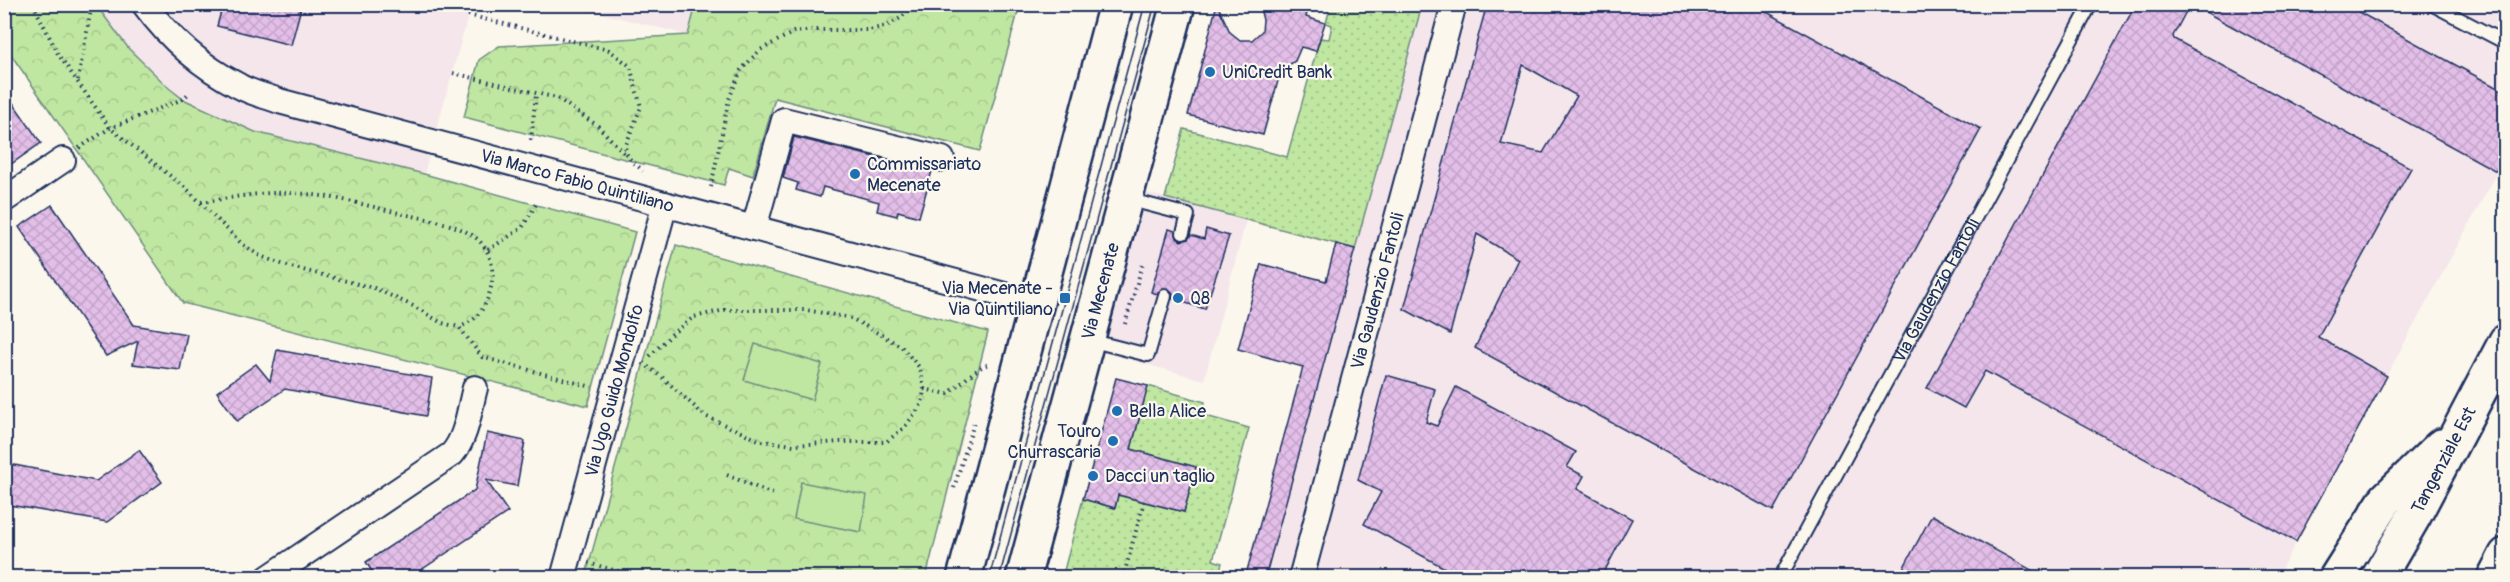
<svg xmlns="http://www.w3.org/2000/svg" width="2510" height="582" viewBox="0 0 2510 582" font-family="Pangolin,sans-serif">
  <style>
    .built { fill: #f4e6eb }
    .grass { fill: url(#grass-dots); stroke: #6e8b80; stroke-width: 1.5 }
    .forest { fill: url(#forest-crowns); stroke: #6e8b80; stroke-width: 1.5 }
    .pitch { fill: #c0e7a1; stroke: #6e8b80; stroke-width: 1.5 }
    .building { fill: url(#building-cross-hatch); stroke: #1b2f5e; stroke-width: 1.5; fill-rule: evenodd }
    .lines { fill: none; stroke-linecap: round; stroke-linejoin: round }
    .lane-casing { stroke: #1b2f5e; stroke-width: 16 }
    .street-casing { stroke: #1b2f5e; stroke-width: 28 }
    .secondary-casing { stroke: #1b2f5e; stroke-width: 38 }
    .highway-casing { stroke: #1b2f5e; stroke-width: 38 }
    .path { stroke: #1b2f5e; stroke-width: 4; stroke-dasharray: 1.5 4.5; stroke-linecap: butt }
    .lane { stroke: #fbf7ec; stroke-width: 12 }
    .street { stroke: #fbf7ec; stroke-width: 24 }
    .secondary { stroke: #fbf7ec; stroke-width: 33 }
    .highway { stroke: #fbf7ec; stroke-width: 33 }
    .tram { stroke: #1b2f5e; stroke-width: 1.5 }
    .poi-dot { fill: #1f6fb2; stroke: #fbf7ec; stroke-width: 2 }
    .labels { text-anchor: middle; stroke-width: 4.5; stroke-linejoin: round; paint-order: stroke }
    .poi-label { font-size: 18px; fill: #1b2f5e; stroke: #fbf7ec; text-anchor: start }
    .street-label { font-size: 18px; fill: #1b2f5e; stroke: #fbf7ec }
  </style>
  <defs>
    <pattern id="grass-dots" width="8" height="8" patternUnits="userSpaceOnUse" patternTransform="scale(1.5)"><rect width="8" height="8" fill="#c0e7a1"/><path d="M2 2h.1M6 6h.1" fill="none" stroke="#a4c68d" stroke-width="1.8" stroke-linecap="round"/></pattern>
    <pattern id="forest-crowns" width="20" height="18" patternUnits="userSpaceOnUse" patternTransform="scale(1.5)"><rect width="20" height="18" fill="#c0e7a1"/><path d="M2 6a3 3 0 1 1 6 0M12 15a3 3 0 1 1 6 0" fill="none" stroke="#a4c68d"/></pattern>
    <pattern id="building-cross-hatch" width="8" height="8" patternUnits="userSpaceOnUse" patternTransform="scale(1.5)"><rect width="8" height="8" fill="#e3bee8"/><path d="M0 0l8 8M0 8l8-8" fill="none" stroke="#c2a4c9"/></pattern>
  </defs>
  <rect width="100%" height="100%" fill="#fbf7ec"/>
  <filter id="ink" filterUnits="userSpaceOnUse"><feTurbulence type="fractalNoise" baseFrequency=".0167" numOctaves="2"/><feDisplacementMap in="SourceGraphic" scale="12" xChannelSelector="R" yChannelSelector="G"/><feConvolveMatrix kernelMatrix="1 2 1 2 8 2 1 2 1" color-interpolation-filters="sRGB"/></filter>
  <g filter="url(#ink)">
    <g class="built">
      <polygon points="96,5 471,5 424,174 255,132 183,99 129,49"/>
      <polygon points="568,5 696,5 688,35"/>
      <polygon points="1422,5 2505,5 2505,158 2277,577 1265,578"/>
      <polygon points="1129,188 1246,220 1204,380 1086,348"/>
    </g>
    <g class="grass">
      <polygon points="1331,4 1422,5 1355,249 1165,198 1184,129 1287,157 1320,38 1329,39 1332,25 1326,23"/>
      <polygon points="1148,386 1205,402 1202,415 1249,428 1213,560 1222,563 1218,577 1191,577 1172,572 1170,578 1062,578 1083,499 1115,508 1118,495 1184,512 1196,467 1131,449"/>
    </g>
    <g class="forest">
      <polygon points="4,5 96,5 129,49 169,88 183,99 255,132 424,174 635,232 588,406 183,303 5,46"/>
      <polygon points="696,5 696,4 1020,5 980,151 775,98 753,176 729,168 724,185 464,117 479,60 499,46 688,35"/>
      <polygon points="676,245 988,332 926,577 585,578"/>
    </g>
    <g class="pitch">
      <polygon points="755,344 822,364 812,400 744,380"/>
      <polygon points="801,482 867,495 861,532 794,519"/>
    </g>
    <g class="building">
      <polygon points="223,4 302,4 291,45 217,26"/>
      <polygon points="1217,4 1230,32 1240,40 1252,40 1262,31 1263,20 1259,4 1309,4 1306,17 1325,23 1316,51 1301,47 1295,61 1281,70 1263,135 1188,115"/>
      <path d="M 1487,4 L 1752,4 L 1981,129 L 1773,511 L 1475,348 L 1518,259 L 1477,234 L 1450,334 L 1404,309 ZM 1523,65 L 1577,96 L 1543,153 L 1501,144 Z"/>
      <polygon points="2136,4 2190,4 2173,36 2174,39 2411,168 2318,337 2387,376 2296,542 1985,371 1964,408 1927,388"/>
      <polygon points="2191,4 2344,4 2505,92 2505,158 2498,172"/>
      <polygon points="4,90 41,143 4,169"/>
      <polygon points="794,137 932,171 919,217 898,211 897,216 877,211 879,202 823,187 820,197 796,190 798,183 783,178"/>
      <polygon points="52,205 134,325 187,334 180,370 133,364 138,341 106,356 19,227"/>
      <polygon points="1169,229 1175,231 1177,238 1181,241 1188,239 1191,235 1204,239 1206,229 1229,236 1205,309 1173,299 1173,293 1168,288 1162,288 1157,294 1151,292"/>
      <polygon points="1336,244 1355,249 1307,425 1265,578 1245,578 1303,367 1238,349 1261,264 1326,281"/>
      <polygon points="277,350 432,378 426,416 285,389 237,421 217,392 256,364 270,381"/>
      <polygon points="1386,375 1435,389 1426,422 1437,426 1456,387 1576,452 1567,467 1584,476 1577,489 1632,519 1601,578 1463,578 1364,524 1381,492 1358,480"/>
      <polygon points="1116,378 1148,386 1131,449 1196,467 1184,512 1118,495 1115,508 1083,499"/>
      <polygon points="487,433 525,441 517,486 486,480 508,512 409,578 376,578 366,562 475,490"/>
      <polygon points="139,450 162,482 107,522 4,504 4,463 96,481"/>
      <polygon points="1932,515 2046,578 1898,578"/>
    </g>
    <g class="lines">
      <g class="lane-casing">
        <g id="lane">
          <polyline points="2431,4 2506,43"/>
          <polyline points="1127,199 1188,215 1183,233"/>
          <polyline points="1089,340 1148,355 1165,296"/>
          <path id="s1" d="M 1780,578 L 2091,4"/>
        </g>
      </g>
      <g class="street-casing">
        <g id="street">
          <path id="s2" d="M 144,4 C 169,38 202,67 239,86 C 251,93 266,96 279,101 L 1038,304"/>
          <polyline points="4,200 63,160"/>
          <polyline points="754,228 784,120 942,159"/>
          <path d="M 268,578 L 452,454 C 467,437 469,410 475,388"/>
          <path id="s3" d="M 563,578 L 665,204"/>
          <path id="s4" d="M 1301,578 L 1454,4"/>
        </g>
      </g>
      <g class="secondary-casing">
        <g id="secondary">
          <polyline points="964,578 1116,4"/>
          <path id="s5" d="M 1023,578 L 1178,4"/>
        </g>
      </g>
      <g class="highway-casing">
        <g id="highway">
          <polyline points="2336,578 2386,499 2441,446"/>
          <path id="s6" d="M 2378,578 L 2414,516 L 2506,341"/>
          <polyline points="2494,578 2506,555"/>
        </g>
      </g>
      <g class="path">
        <polyline points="33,4 58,54 110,128 188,190 241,243 260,256 287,266 374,288 413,306 442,323 459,327 482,357 592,387"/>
        <polyline points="468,15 609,50 630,66 641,107 625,147 628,157 643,171"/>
        <polyline points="453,73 557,98 598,126 626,155"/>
        <polyline points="78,80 92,4"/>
        <polyline points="531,140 536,94"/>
        <polyline points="79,148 110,128 183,99 188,94"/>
        <polyline points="711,187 729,99 741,70 760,50 794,32 816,30 868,30 887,26 902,17 915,4"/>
        <path d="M 201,202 C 225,199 249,194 273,193 C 318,191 360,204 403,214 C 426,219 451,222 472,235 C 489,246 496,267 491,287 C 487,305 478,321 459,327"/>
        <polyline points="488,250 522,228 538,201"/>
        <polyline points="1125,324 1143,263"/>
        <polyline points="643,363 663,378 705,416 761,441 794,445 840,442 886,442 904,428 922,404 924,389 920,368 901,346 851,318 806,310 725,310 694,317 674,332 648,358"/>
        <path d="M 924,389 L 948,394 C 958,386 977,367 987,365"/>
        <polyline points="727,475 775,495"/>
        <polyline points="954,488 974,423"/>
        <polyline points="588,563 621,572"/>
        <polyline points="1057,576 1063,578"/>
        <polyline points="1123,578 1144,502"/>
      </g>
      <use href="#lane" class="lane"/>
      <use href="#street" class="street"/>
      <use href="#secondary" class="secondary"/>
      <use href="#highway" class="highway"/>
      <g class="tram">
        <polyline points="989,578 1145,4"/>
        <polyline points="999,578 1155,4"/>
      </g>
    </g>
  </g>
  <g class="poi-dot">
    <circle cx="1210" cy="72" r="6"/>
    <circle cx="855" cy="174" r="6"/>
    <rect x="1059" y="292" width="12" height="12" rx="3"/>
    <circle cx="1178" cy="298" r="6"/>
    <circle cx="1117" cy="411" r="6"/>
    <circle cx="1113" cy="441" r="6"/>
    <circle cx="1093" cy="476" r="6"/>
  </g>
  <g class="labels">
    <g class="poi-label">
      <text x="1222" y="78">UniCredit Bank</text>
      <text x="867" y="170">Commissariato<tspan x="867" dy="21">Mecenate</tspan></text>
      <text x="1053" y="294" text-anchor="end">Via Mecenate -<tspan x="1053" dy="21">Via Quintiliano</tspan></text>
      <text x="1190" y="304">Q8</text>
      <text x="1129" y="417">Bella Alice</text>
      <text x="1101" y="437" text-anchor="end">Touro<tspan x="1101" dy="21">Churrascaria</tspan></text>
      <text x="1105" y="482">Dacci un taglio</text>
    </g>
    <g class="street-label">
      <text dy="6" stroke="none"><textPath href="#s2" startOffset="478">Via Marco Fabio Quintiliano</textPath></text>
      <text dy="6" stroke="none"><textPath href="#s5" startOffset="297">Via Mecenate</textPath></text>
      <text dy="6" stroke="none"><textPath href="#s4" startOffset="297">Via Gaudenzio Fantoli</textPath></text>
      <text dy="6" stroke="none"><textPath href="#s1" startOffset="327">Via Gaudenzio Fantoli</textPath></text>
      <text dy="6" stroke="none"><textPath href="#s3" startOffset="194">Via Ugo Guido Mondolfo</textPath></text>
      <text dy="6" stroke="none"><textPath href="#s6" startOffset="135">Tangenziale Est</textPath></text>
    </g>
  </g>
  <rect width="2510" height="582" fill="none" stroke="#fbf7ec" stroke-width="24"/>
  <rect x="12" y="12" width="2486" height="558" fill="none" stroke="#1b2f5e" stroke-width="2" filter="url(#ink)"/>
</svg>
